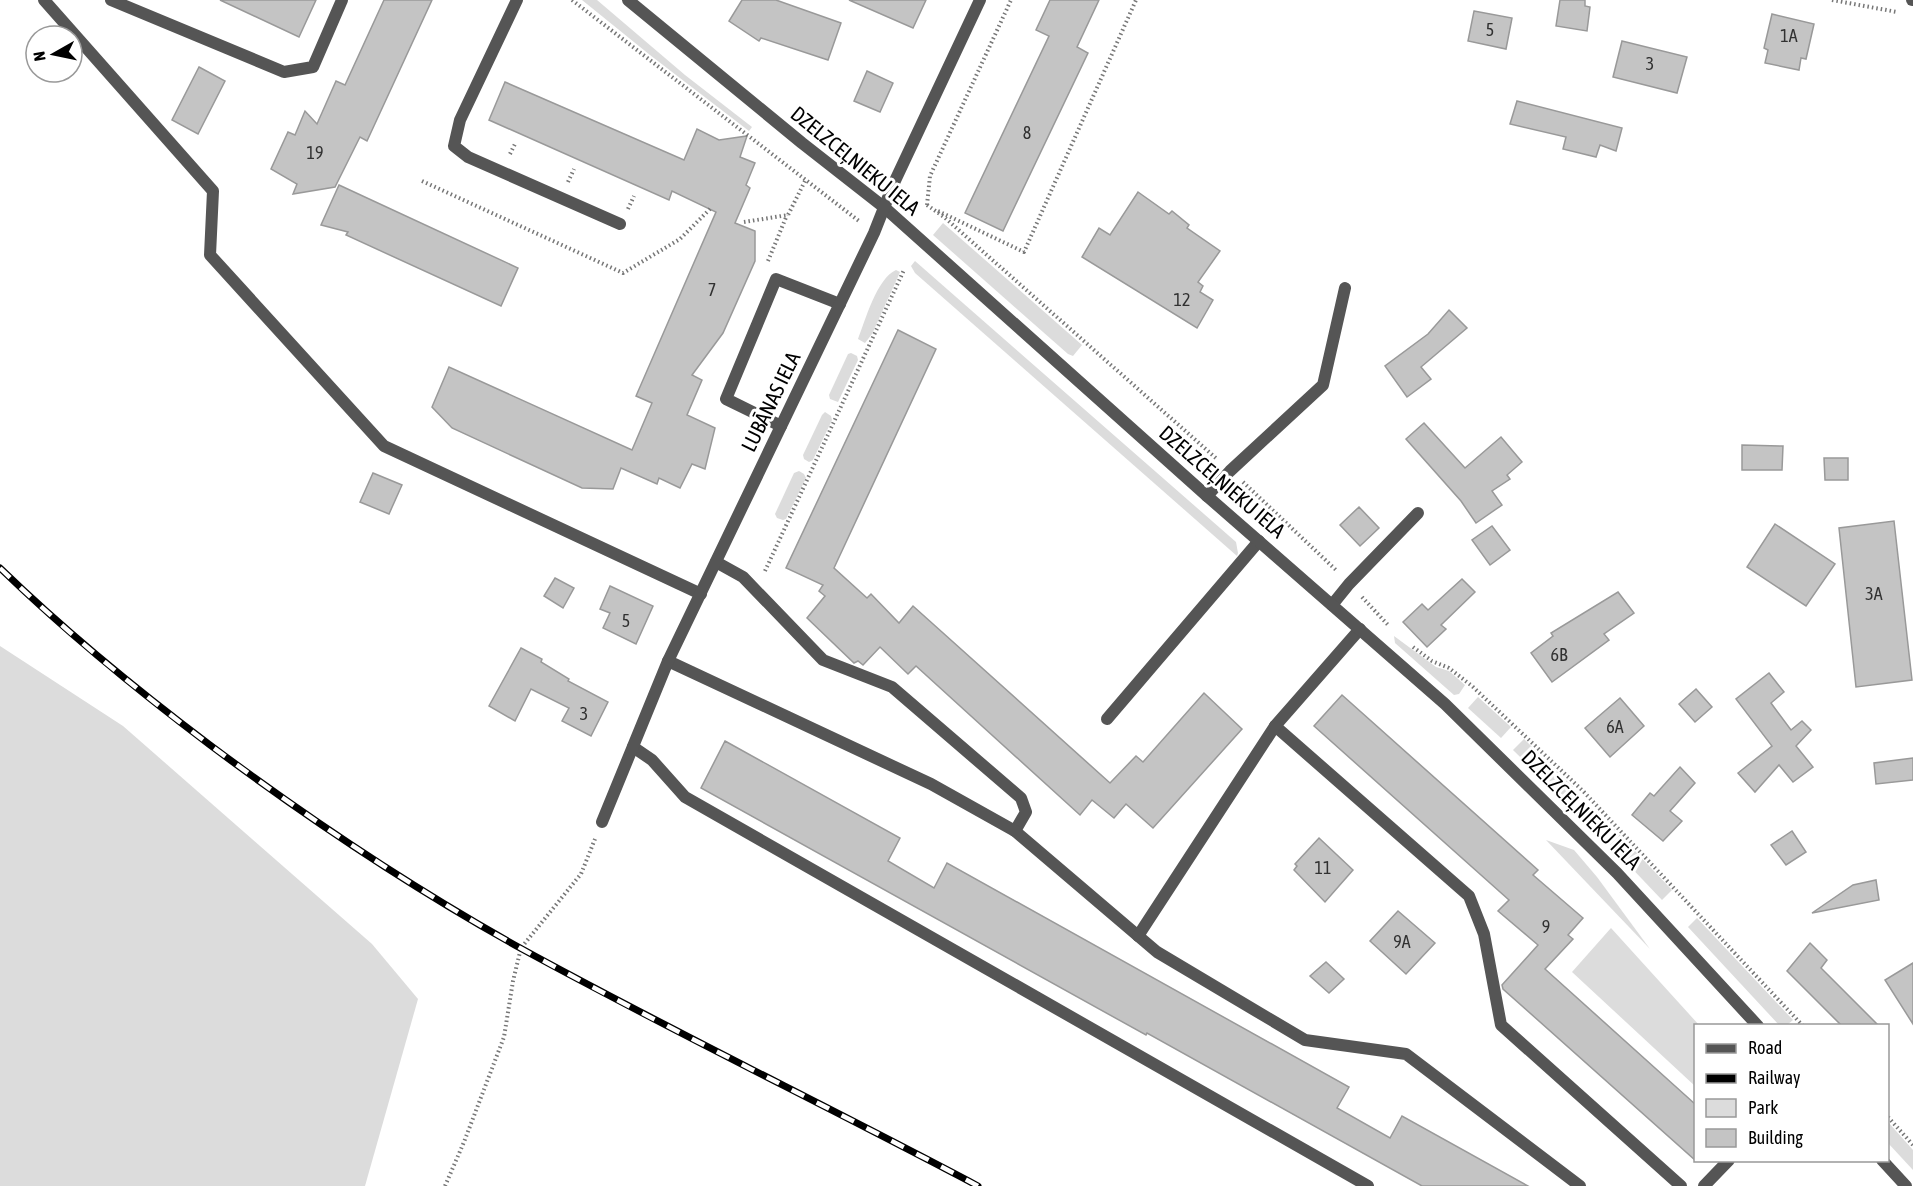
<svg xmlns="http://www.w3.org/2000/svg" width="1913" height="1186" viewBox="0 0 1913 1186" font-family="'Asap Condensed',sans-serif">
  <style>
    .green { fill: #dcdcdc }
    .building { fill: #c4c4c4; stroke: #999; stroke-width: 1.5 }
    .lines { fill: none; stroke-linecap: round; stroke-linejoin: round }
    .path { stroke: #777; stroke-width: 4; stroke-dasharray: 1.5 3; stroke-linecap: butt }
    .service { stroke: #555; stroke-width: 12 }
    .minor { stroke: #555; stroke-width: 12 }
    .rail-casing { stroke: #000; stroke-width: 7 }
    .rail { stroke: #fff; stroke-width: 4.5; stroke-dasharray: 14; stroke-linecap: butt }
    .labels { text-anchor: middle; stroke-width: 6; stroke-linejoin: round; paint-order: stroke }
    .number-label { font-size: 18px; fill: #313131 }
    .street-label { font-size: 21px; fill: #000; stroke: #fff }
  </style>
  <rect width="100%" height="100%" fill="#fff"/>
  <g class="green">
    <polygon points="582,0 597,0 685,75 752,127 749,131 650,55"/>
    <polygon points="943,223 1082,345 1073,356 1068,354 933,235"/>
    <polygon points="915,261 1236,542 1238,553 1237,556 915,273 911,266"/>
    <path d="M 896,270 L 900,272 L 897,279 L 872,334 L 865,343 L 858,339 C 865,321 877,278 896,270 Z"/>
    <polygon points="851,353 857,356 858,360 838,402 830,399 829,395 848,354"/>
    <polygon points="825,412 831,416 832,420 813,460 809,462 804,459 803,455 822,415"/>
    <polygon points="799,471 804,474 806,478 786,519 783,520 777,518 775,514 794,473"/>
    <polygon points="1394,636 1436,667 1449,671 1465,685 1459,694 1454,695 1395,643"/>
    <polygon points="0,646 123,726 372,944 418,999 365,1186 0,1186"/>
    <polygon points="1478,697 1511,727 1501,738 1468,708"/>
    <polygon points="1524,739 1573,787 1562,798 1513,750"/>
    <polygon points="1614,829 1672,890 1662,900 1604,839"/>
    <polygon points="1546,840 1574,850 1597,877 1650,949"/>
    <polygon points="1697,918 1793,1020 1787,1025 1779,1025 1688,927"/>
    <polygon points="1611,928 1699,1025 1696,1026 1695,1086 1572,972"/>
    <polygon points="1888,1122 1913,1150 1913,1170 1888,1143"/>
  </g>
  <g class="building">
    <polygon points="220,0 316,0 299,37"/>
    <polygon points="384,0 432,0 367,141 360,137 335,187 293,194 297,184 271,169 288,132 295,135 305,111 317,124 336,81 345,85"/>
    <polygon points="742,0 776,0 841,23 828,60 761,38 759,41 729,21"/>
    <polygon points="849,0 926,0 913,28"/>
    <polygon points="1050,0 1099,0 1077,47 1088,53 1003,231 965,213 1049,36 1036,30"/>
    <polygon points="1560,0 1585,0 1585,6 1590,7 1587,31 1556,26"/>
    <polygon points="1474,11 1512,18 1506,49 1468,41"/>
    <polygon points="1772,14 1814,24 1806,59 1801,58 1799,70 1765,63 1768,50 1764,48"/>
    <polygon points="1622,41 1687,57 1677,93 1613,77"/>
    <polygon points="199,67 225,81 198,134 172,120"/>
    <polygon points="867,71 893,83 880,112 854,101"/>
    <polygon points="505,82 684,160 697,129 719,140 747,136 740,157 755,163 746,185 750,188 735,223 755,231 755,261 723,333 692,375 702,380 687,415 715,428 705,469 692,464 680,488 659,478 657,484 621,468 613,489 582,488 452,428 432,407 449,367 632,450 652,403 636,396 716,212 672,191 669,200 489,120"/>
    <polygon points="1517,101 1622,128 1616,151 1600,145 1596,157 1563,149 1566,137 1510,124"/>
    <polygon points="339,185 518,268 501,306 346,235 348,232 321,225"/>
    <polygon points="1138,192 1169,214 1172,211 1189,225 1187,228 1220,251 1198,282 1203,286 1200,292 1213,300 1197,328 1082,257 1099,228 1110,235"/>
    <polygon points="1449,310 1467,328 1421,367 1431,379 1407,397 1385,366 1428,334"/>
    <polygon points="898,330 936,349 834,568 867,598 871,594 899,623 913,606 1110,783 1136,756 1143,762 1204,693 1242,729 1153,828 1126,804 1114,818 1092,800 1080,815 916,666 908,674 880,647 863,665 858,661 854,663 807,618 825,596 819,591 823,585 786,568"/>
    <polygon points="1424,423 1465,468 1501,437 1522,462 1507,475 1510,479 1492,491 1502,505 1476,523 1461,501 1406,439"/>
    <polygon points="1742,445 1783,446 1782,470 1742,470"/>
    <polygon points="1824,458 1848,458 1848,480 1825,480"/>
    <polygon points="373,473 402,485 389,514 360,502"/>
    <polygon points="1359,507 1379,528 1360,546 1340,525"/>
    <polygon points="1894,521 1912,680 1856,687 1839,528"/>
    <polygon points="1775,524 1835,564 1806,606 1747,567"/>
    <polygon points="1492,526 1510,550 1490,565 1472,540"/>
    <polygon points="555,578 574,588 563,608 544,596"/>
    <polygon points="1462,579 1475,592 1441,625 1446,629 1427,647 1403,622 1422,604 1428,610"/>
    <polygon points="610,586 653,606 636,644 603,628 610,613 600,609"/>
    <polygon points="1618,592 1634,613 1604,634 1609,640 1552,682 1531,653 1553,636 1551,633"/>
    <polygon points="521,648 542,659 541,662 569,679 568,681 608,702 591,736 562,721 569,708 531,689 515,721 489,706"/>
    <polygon points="1769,673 1784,692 1771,703 1791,730 1802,721 1811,730 1796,746 1813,767 1793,782 1779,765 1755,792 1738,773 1772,746 1736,699"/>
    <polygon points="1696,689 1712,707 1695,722 1679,704"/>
    <polygon points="1342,695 1538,870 1533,875 1583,918 1568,935 1573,939 1545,969 1695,1104 1695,1160 1503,989 1502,985 1538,945 1498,911 1509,900 1314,726"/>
    <polygon points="1620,698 1644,726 1610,757 1585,728"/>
    <polygon points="725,741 900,838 888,861 934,888 947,863 1349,1087 1337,1108 1390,1138 1402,1116 1528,1186 1422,1186 1147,1033 1146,1035 701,788"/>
    <polygon points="1913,758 1913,780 1876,784 1874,763"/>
    <polygon points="1680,767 1695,783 1670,811 1682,821 1663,841 1632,815 1650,793 1654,796"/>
    <polygon points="1792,831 1806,852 1786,865 1771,845"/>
    <polygon points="1319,838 1353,870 1325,902 1294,870 1297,866 1295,864"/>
    <polygon points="1876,880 1879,900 1812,913 1853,885"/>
    <polygon points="1398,911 1435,943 1406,974 1370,941"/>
    <polygon points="1810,943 1827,960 1821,968 1879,1026 1842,1026 1787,971"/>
    <polygon points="1326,962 1344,979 1329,993 1310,976"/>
    <polygon points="1913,963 1913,1024 1885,980"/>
  </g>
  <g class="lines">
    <g class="path">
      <polyline points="572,0 859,221"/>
      <polyline points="1832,0 1897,12"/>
      <polyline points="510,154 515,144"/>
      <polyline points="422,181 623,273 680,239 711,208"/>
      <polyline points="568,182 574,169"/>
      <polyline points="927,205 944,217 1217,459"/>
      <polyline points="927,205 930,176 1011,0"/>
      <polyline points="628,209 634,196"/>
      <polyline points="938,211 1024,252 1136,0"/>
      <polyline points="744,222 788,215 806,179"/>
      <polyline points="768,261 787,215"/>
      <polyline points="1243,482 1336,570"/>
      <polyline points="765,571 904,270"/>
      <polyline points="1362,597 1389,626"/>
      <polyline points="1413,647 1432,661 1449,668 1472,686 1583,791 1803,1026"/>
      <polyline points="1888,1117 1913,1145"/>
      <polyline points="445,1186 464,1142 504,1037 513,981 521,948 581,874 595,839"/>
    </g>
    <g class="service">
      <polyline points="44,0 213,191 210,255 384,446 701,594"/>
      <polyline points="111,0 284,72 313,67 342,0"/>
      <polyline points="517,0 460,120 454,146 468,157 620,224"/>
      <polyline points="781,426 726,399 776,279 840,304"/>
      <polyline points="1207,496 1230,471 1323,385 1345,288"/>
      <polyline points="716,562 743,577 823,660 892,687 1021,798 1026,812 1015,831"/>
      <polyline points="1332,605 1349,584 1418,513"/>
      <polyline points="668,661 931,784 1015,831 1157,952 1305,1040 1406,1054 1580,1186"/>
      <polyline points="1107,719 1259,541"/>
      <polyline points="1275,726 1469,896 1484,934 1501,1025 1681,1186"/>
      <polyline points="633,747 652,760 685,797 1368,1186"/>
      <polyline points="1138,936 1275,726 1360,629"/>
      <polyline points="1704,1186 1729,1160"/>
    </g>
    <g class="minor">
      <polyline points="628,0 802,143 885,208 1207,496 1445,704 1617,873 1758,1026"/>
      <polyline points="1912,0 1913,0"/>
      <polyline points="602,822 668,661 874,233 893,185 980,0"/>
      <polyline points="1882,1160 1906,1186"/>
    </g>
    <g class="rail-casing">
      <path id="rail" d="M 0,568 C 66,632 137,690 210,745 C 309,819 414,889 522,949 C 672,1031 827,1106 978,1186"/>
    </g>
    <use href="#rail" class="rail"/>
  </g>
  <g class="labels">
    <g class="number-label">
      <text x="1490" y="36">5</text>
      <text x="1789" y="42">1A</text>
      <text x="1650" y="70">3</text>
      <text x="1027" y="139">8</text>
      <text x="315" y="159">19</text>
      <text x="712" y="296">7</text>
      <text x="1182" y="306">12</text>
      <text x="1874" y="600">3A</text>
      <text x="626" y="627">5</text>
      <text x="1559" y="661">6B</text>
      <text x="584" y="720">3</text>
      <text x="1615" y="733">6A</text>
      <text x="1323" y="874">11</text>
      <text x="1546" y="933">9</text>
      <text x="1402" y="948">9A</text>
    </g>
    <g class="street-label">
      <text transform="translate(855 161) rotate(39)" y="7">DZELZCEĻNIEKU IELA</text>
      <text transform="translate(771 402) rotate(-64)" y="7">LUBĀNAS IELA</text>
      <text transform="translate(1222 482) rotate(41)" y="7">DZELZCEĻNIEKU IELA</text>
      <text transform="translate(1581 810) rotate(45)" y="7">DZELZCEĻNIEKU IELA</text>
    </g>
  </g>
  <rect x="1694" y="1024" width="195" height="138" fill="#ffffff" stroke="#999999" stroke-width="1.5"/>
  <rect x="1706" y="1044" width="30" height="9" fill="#555555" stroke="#999999" stroke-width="1.5"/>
  <text x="1748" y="1054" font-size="18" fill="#000000">Road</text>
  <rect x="1706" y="1074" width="30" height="9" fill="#000000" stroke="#999999" stroke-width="1.5"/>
  <text x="1748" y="1084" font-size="18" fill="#000000">Railway</text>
  <rect x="1706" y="1099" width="30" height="18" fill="#dcdcdc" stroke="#999999" stroke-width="1.5"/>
  <text x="1748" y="1114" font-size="18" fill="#000000">Park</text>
  <rect x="1706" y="1129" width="30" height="18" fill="#c4c4c4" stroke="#999999" stroke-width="1.5"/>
  <text x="1748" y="1144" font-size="18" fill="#000000">Building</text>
  <g transform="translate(54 54) rotate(261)"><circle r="28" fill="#ffffff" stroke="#999999" stroke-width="1.5"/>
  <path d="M0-4.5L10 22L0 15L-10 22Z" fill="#000000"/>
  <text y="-9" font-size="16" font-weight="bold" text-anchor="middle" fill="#000000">N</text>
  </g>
</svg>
